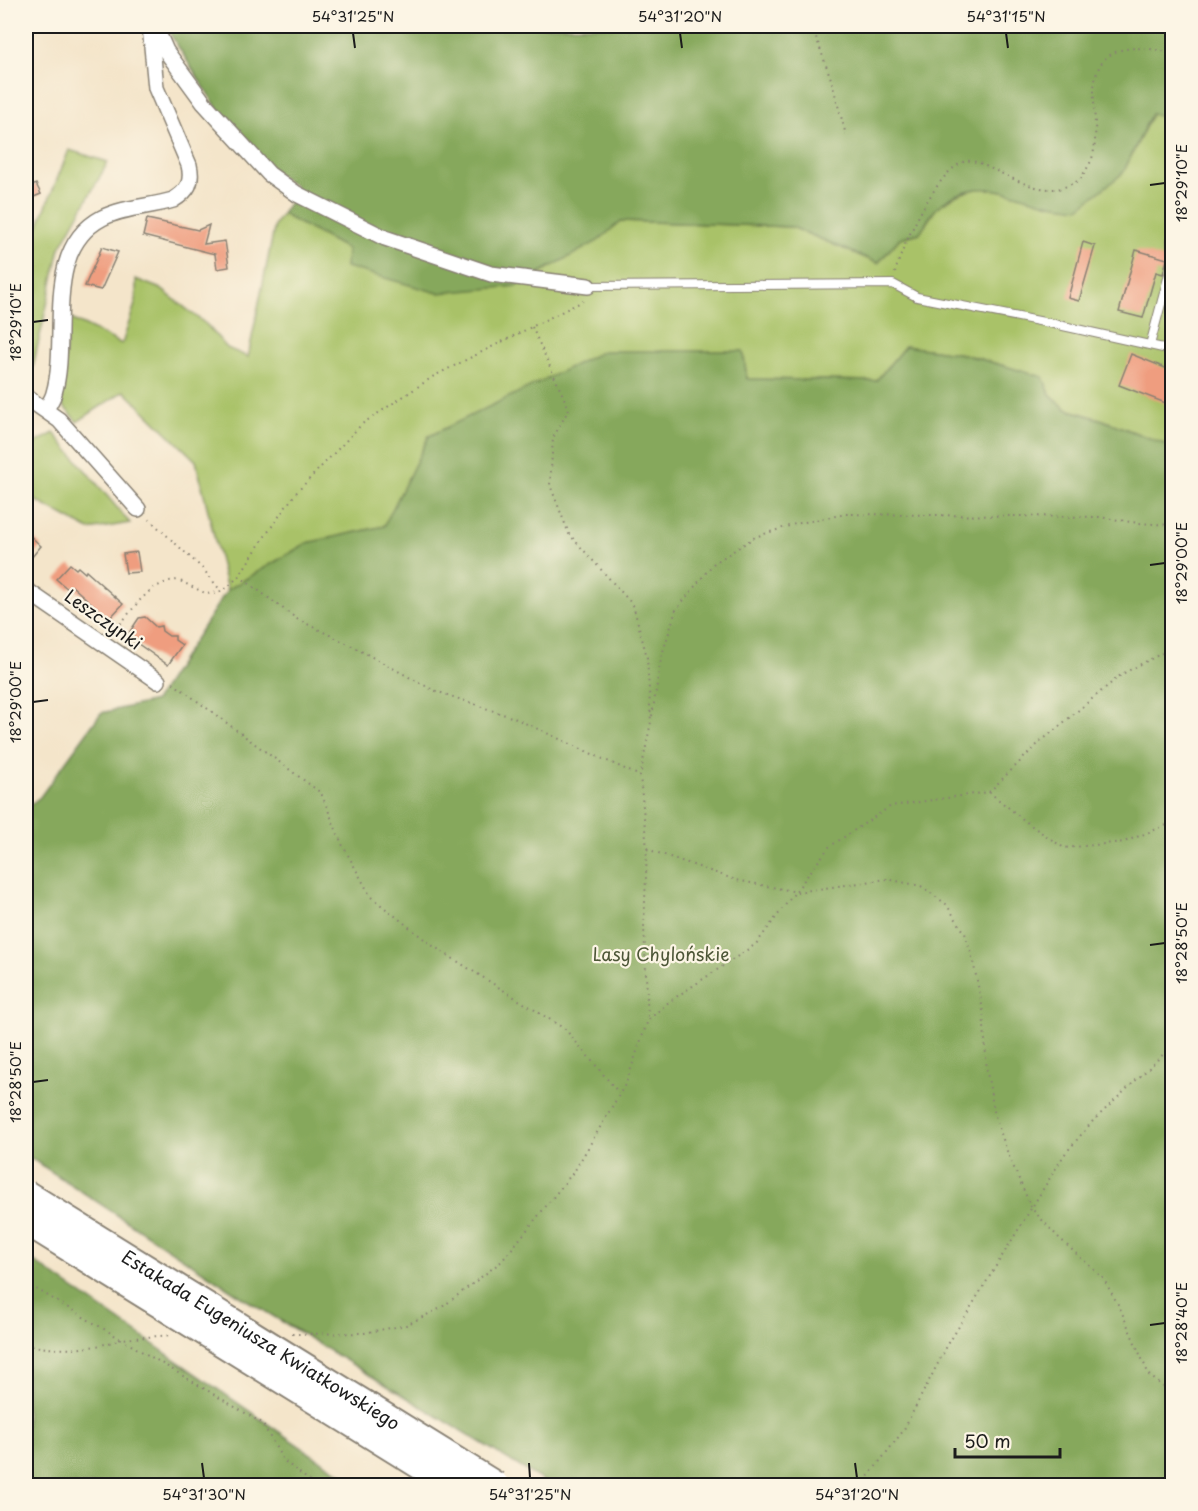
<svg xmlns="http://www.w3.org/2000/svg" width="1198" height="1511" viewBox="0 0 1198 1511" font-family="'Playpen Sans',sans-serif">
  <style>
    .green { fill: #a9c268; stroke: #626f42; stroke-width: 1.5 }
    .forest { fill: #86a85c; stroke: #51623c; stroke-width: 1.5 }
    .building { fill: #ef9d7f }
    .lines { fill: none; stroke-linecap: round; stroke-linejoin: round }
    .lane-casing { stroke: #888073; stroke-width: 10 }
    .street-casing { stroke: #888073; stroke-width: 18 }
    .path { stroke: #888073; stroke-width: 2; stroke-dasharray: 1.5 4.5; stroke-linecap: butt }
    .lane { stroke: #fff; stroke-width: 8 }
    .street { stroke: #fff; stroke-width: 15 }
    .highway-bridge-casing { stroke: #888073; stroke-width: 32; stroke-linecap: butt }
    .highway-bridge { stroke: #fff; stroke-width: 28 }
    .ticks { fill: none; stroke: #1c1c1c; stroke-width: 2 }
    .labels { text-anchor: middle; stroke-width: 4.5; stroke-linejoin: round; paint-order: stroke }
    .street-label { font-size: 18px; fill: #1c1c1c; stroke: #fcf5e5 }
    .park-label { font-size: 18px; fill: #4d5637; stroke: #fcf5e5 }
    .neatline { fill: none; stroke: #1c1c1c; stroke-width: 2 }
    .ticks-label { font-size: 15px; text-anchor: middle; fill: #1c1c1c }
  </style>
  <rect width="100%" height="100%" fill="#fcf5e5"/>
  <filter id="ink" filterUnits="userSpaceOnUse"><feTurbulence type="fractalNoise" baseFrequency=".0167" numOctaves="2"/><feDisplacementMap in="SourceGraphic" scale="12" xChannelSelector="R" yChannelSelector="G"/><feConvolveMatrix kernelMatrix="1 2 1 2 8 2 1 2 1" color-interpolation-filters="sRGB"/></filter>
  <filter id="wash" filterUnits="userSpaceOnUse"><feTurbulence type="fractalNoise" baseFrequency=".008" numOctaves="4" result="noise"/><feDisplacementMap in="SourceGraphic" scale="24" xChannelSelector="R" yChannelSelector="G"/><feGaussianBlur stdDeviation="1.35" result="paint"/><feColorMatrix in="noise" values="0 0 0 0 0 0 0 0 0 0 0 0 0 0 0 0 0 1.4 0 .05"/><feComposite in="paint" operator="in"/></filter>
  <g filter="url(#wash)">
    <rect width="100%" height="100%" fill="#f4e5ca"/>
    <g class="green">
      <polygon points="1152,114 1172,116 1172,447 1103,420 1066,409 1050,394 1043,377 963,354 905,346 876,381 747,379 743,351 429,436 385,526 307,543 227,590 196,461 124,391 77,422 60,402 69,318 122,344 136,301 136,279 161,289 207,325 227,348 248,357 275,224 282,214 347,249 597,241 621,221 792,227 878,263 900,238 920,233 937,207 957,195 981,187 1018,193 1047,203 1123,173"/>
      <polygon points="69,150 108,162 60,248 31,375 26,373 26,240 32,241"/>
      <polygon points="54,433 130,523 89,530 26,495 26,448"/>
    </g>
    <g class="forest">
      <path d="M 165,26 L 1172,26 L 1172,116 L 1151,114 L 1123,173 L 1079,208 C 1069,206 1057,206 1047,203 C 1007,193 975,175 938,207 C 931,213 925,225 920,233 L 900,238 L 878,263 L 792,227 L 621,221 L 598,241 L 516,286 L 438,293 L 346,267 L 347,249 L 282,214 L 292,199 L 295,186 L 267,167 L 224,119 Z"/>
      <polygon points="905,346 963,354 1043,377 1050,394 1066,409 1103,420 1172,447 1172,1485 550,1485 240,1296 26,1155 26,808 40,797 101,713 155,701 227,590 307,543 384,526 429,436 603,351 743,351 747,379 876,381"/>
      <polygon points="26,1256 317,1458 360,1485 26,1485"/>
    </g>
    <g id="blocks">
      <g class="building">
        <polygon points="36,184 41,194 29,199 26,189"/>
        <polygon points="147,219 198,230 209,225 204,244 225,241 229,267 217,269 215,254 143,236"/>
        <polygon points="1083,242 1095,246 1079,301 1068,298"/>
        <polygon points="102,247 118,252 101,290 85,286"/>
        <polygon points="1136,250 1167,259 1163,274 1156,272 1143,318 1119,312"/>
        <polygon points="1131,354 1173,371 1173,406 1119,385"/>
        <polygon points="26,532 41,546 26,564"/>
        <polygon points="137,552 140,572 126,573 123,554"/>
        <polygon points="70,564 76,569 78,567 85,573 86,571 123,604 109,619 72,586 69,590 56,579"/>
        <polygon points="145,617 156,627 161,626 162,631 169,636 175,636 175,640 182,645 168,665 127,636 139,618"/>
      </g>
    </g>
  </g>
  <g filter="url(#ink)">
    <use href="#blocks" fill-opacity="0" stroke="#888073" stroke-width="1.5"/>
    <g class="lines">
      <g class="lane-casing">
        <g id="lane">
          <polyline points="1171,240 1172,256"/>
          <polyline points="588,286 893,284 917,297 1054,324 1172,350"/>
          <polyline points="1150,345 1172,263"/>
        </g>
      </g>
      <g class="street-casing">
        <g id="street">
          <polyline points="155,26 166,51 204,103 269,174 297,194 385,238 491,274 588,286"/>
          <polyline points="26,397 59,420 138,509"/>
          <path d="M 46,409 C 49,404 53,398 54,393 C 70,339 41,250 102,218 C 123,207 150,207 173,200 C 188,191 193,182 189,165 L 156,88 L 150,26"/>
          <polyline points="26,590 158,681"/>
        </g>
      </g>
      <g class="path">
        <polyline points="812,26 831,79 846,135"/>
        <path d="M 895,273 C 901,248 942,156 972,161 C 979,162 987,167 994,170 C 1012,178 1033,190 1054,189 C 1063,189 1073,183 1080,180 C 1084,172 1091,164 1093,155 C 1098,134 1093,112 1094,91 C 1095,41 1137,45 1172,53"/>
        <polyline points="532,327 569,409 553,438 550,485 569,534 633,605 647,657 651,722 640,776 647,849 644,927 648,1020"/>
        <polyline points="149,519 203,569 221,591"/>
        <polyline points="239,576 297,619 350,645 433,690 514,718 640,776"/>
        <polyline points="113,633 139,601 153,588 169,581 178,580 207,594 219,592 228,587 239,576 263,539 295,494 362,424 434,376 583,301"/>
        <polyline points="173,683 321,793 342,844 371,897 433,946 565,1029 619,1093"/>
        <polyline points="652,716 661,658 676,610 713,564 755,537 795,524 846,514 1099,517 1138,523 1172,525"/>
        <polyline points="989,792 1029,824 1064,848 1124,842 1172,823"/>
        <polyline points="647,849 736,880 797,892 887,879 921,886 946,904 965,933 973,961 983,1010 987,1072 995,1116 1008,1154 1032,1209 1058,1237 1103,1278 1119,1306 1149,1375 1172,1394"/>
        <polyline points="26,1283 121,1339 172,1335"/>
        <polyline points="292,1334 364,1333 406,1325 441,1308 502,1261 575,1170 626,1083 648,1020 670,1001 756,944 829,847 891,806 989,792 1039,743 1122,674 1172,648"/>
        <path d="M 26,1344 C 55,1352 92,1350 121,1339 L 262,1423 L 283,1460 L 316,1486"/>
        <polyline points="861,1486 903,1431 947,1346 1064,1155 1092,1122 1172,1046"/>
      </g>
      <use href="#lane" class="lane"/>
      <use href="#street" class="street"/>
      <g class="highway-bridge-casing">
        <g id="highway-bridge">
          <path id="s1" d="M 26,1195 L 495,1486"/>
          <polyline points="26,1220 455,1486"/>
        </g>
      </g>
      <use href="#highway-bridge" class="highway-bridge"/>
    </g>
  </g>
  <path class="ticks" d="M 353,33 L 355,48M 680,33 L 682,48M 1006,33 L 1008,48M 1150,185 L 1165,183M 33,322 L 48,320M 1150,565 L 1165,563M 33,702 L 48,700M 1150,945 L 1165,943M 33,1082 L 48,1080M 1150,1325 L 1165,1323M 202,1463 L 204,1478M 529,1463 L 530,1478M 855,1463 L 857,1478"/>
  <g class="labels">
    <g class="street-label">
      <text transform="translate(103 620) rotate(35)" y="6">Leszczynki</text>
      <text dy="6" stroke="none"><textPath href="#s1" startOffset="276">Estakada Eugeniusza Kwiatkowskiego</textPath></text>
    </g>
    <g class="park-label">
      <text x="661" y="961">Lasy Chylońskie</text>
    </g>
  </g>
  <rect width="1198" height="1511" fill="none" stroke="#fcf5e5" stroke-width="66"/>
  <path d="M955 1448v9h105v-9" fill="none" stroke="#1c1c1c" stroke-width="3"/>
  <text x="964" y="1448" font-size="18" fill="#1c1c1c" stroke="#fcf5e5" stroke-width="4.5" paint-order="stroke">50 m</text>
  <rect x="33" y="33" width="1132" height="1445" class="neatline"/>
  <g class="ticks-label">
    <text x="353" y="22">54°31'25"N</text>
    <text x="680" y="22">54°31'20"N</text>
    <text x="1006" y="22">54°31'15"N</text>
    <text transform="translate(1182 183) rotate(-90)" y="5">18°29'10"E</text>
    <text transform="translate(16 322) rotate(-90)" y="5">18°29'10"E</text>
    <text transform="translate(1182 563) rotate(-90)" y="5">18°29'00"E</text>
    <text transform="translate(16 702) rotate(-90)" y="5">18°29'00"E</text>
    <text transform="translate(1182 943) rotate(-90)" y="5">18°28'50"E</text>
    <text transform="translate(16 1082) rotate(-90)" y="5">18°28'50"E</text>
    <text transform="translate(1182 1323) rotate(-90)" y="5">18°28'40"E</text>
    <text x="204" y="1500">54°31'30"N</text>
    <text x="530" y="1500">54°31'25"N</text>
    <text x="857" y="1500">54°31'20"N</text>
  </g>
</svg>
